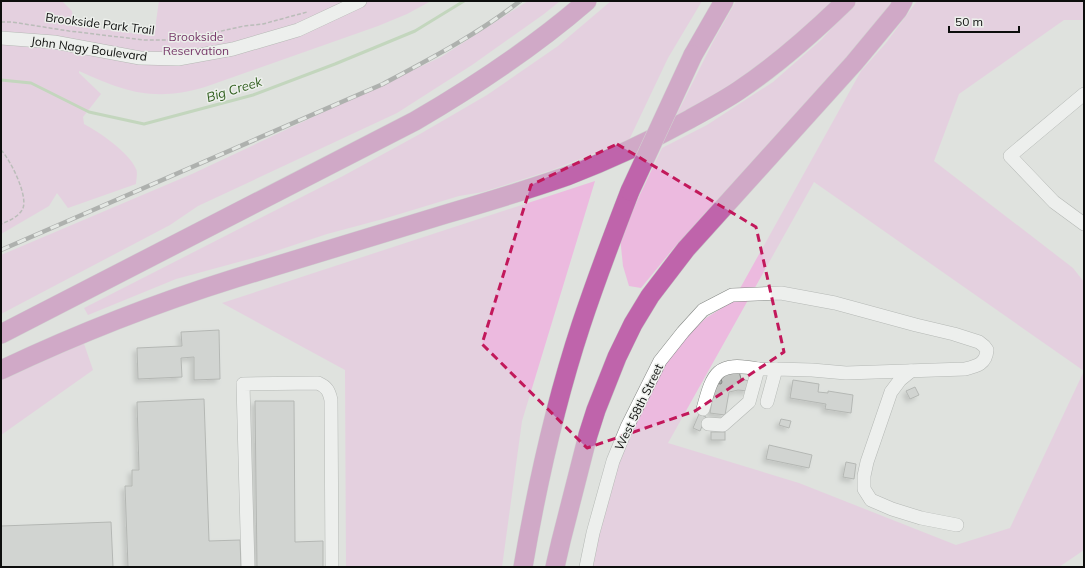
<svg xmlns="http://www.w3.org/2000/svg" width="1085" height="568" viewBox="0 0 1085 568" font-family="Mulish,sans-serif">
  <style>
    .green { fill: #ecbadf; fill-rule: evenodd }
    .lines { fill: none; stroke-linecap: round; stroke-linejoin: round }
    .stream { stroke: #a2c796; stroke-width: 3 }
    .building { fill: #c2c4c1; stroke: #828481; filter: url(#shadow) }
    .minor-casing { stroke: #848784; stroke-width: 14 }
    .highway-casing { stroke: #c0c0c0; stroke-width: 20 }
    .path { stroke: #8e908d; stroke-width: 1.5; stroke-dasharray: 4 2; stroke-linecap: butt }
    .minor { stroke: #fff; stroke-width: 13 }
    .highway { stroke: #bf64ab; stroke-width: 19 }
    .rail-casing { stroke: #747674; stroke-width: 4.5 }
    .rail { stroke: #ecefeb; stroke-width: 3; stroke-dasharray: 9; stroke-linecap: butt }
    .highway-bridge-casing { stroke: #c0c0c0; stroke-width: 20; stroke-linecap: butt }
    .highway-bridge { stroke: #bf64ab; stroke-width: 19 }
    .marked { fill: none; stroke: #c2185b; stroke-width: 3; stroke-dasharray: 8 5; stroke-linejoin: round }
    .labels { text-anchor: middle; stroke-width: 3; stroke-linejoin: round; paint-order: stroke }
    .street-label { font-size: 12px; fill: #0d0e0d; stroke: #ecefeb }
    .park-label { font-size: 12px; fill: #773869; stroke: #ecefeb }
    .water-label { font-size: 13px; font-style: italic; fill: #2f5e1d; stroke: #ecefeb }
  </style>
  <defs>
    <filter id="shadow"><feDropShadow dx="-3.5" dy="3.5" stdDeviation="2" flood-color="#0004"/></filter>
  </defs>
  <rect width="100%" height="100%" fill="#dfe2de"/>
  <g class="green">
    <path d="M 1,1 L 62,1 L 72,11 L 74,25 L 154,36 L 159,1 L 431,1 L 407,14 L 378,26 L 205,87 C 154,102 125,92 79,71 L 79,73 L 101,94 L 83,117 L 84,124 C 99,132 129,152 136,169 C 138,173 136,180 136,184 L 68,208 L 57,193 L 49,206 L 1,234 Z"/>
    <polygon points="528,1 560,1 544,14 472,65 397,113 198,206 170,225 1,314 1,255 192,174 441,57"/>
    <polygon points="611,1 702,1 668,58 629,140 552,170 483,192 459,196 383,219 327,234 264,255 176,279 88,315 84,308 343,176 420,134 487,95 558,46"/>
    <polygon points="736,1 833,1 814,20 759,66 711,97 675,118 714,40"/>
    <polygon points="857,1 894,1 802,112 706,212 673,249 641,288 629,286 623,266 620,237 662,148 707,125 773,82 821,40"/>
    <path d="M 917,1 L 1084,1 L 1084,20 L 1064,20 L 959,94 L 934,161 L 1073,268 L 1084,282 L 1084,550 L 1059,567 L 592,567 L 597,543 L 623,448 L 647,395 L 672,353 L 690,333 L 706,318 L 733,301 L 861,71 L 886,43 ZM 814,182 L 1084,371 L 1010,528 L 956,545 L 799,483 L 668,443 Z"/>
    <polygon points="595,181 522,421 502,567 346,567 345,370 222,303"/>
    <polygon points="81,335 93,370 1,435 1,370"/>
  </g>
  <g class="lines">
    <polyline class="stream" points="1,80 31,83 89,112 144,124 253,95 335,64 415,31 464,1"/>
  </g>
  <g class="building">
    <polygon points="219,330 220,379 194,380 194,357 181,358 182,377 138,379 137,348 182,346 181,332"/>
    <polygon points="739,371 741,379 749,381 748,391 738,390 729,392 725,415 710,413 715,383 721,384 722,382 720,376"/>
    <polygon points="793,380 819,384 818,392 828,393 828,391 853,395 851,413 825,409 826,404 790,398"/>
    <polygon points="915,387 919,395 910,399 906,391"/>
    <polygon points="204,399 209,541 240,540 241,567 128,567 125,486 132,486 132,470 139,470 137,402"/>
    <polygon points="255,401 294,401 295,542 323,541 323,567 257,567"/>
    <polygon points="699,414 706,417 700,431 693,428"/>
    <polygon points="781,419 791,421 789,428 779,425"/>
    <rect x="711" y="432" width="14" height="8"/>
    <polygon points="769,445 812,455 809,468 766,459"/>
    <polygon points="846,462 856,464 854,479 843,477"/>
    <polygon points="111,522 113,567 1,567 1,526"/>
  </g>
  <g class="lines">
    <g class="minor-casing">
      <g id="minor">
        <polyline points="1,38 54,42 140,58 178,59 233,49 298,30 360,1"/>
        <polyline points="1084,94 1010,156 1054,202 1084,224"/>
        <polyline points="911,371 900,380 891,392 867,462 864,476 864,489 871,500 892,509 921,518 957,525"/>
        <path d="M 703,409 C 713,372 717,361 758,369"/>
        <polyline points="708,424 723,425 749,402 758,369 776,369"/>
        <path d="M 248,567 L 243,384 L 318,383 C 327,387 329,391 331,400 L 332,567"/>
        <path d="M 586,567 L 593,533 L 613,461 L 627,427 L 660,361 L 683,332 L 703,310 L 732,295 L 781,293 L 835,303 L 916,325 L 954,334 L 979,342 L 984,346 L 987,350 C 986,364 977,366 965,369 L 846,373 L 812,370 L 776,369 L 767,402"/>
      </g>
    </g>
    <g class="highway-casing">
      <g id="highway">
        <polyline points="693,55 724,1"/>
        <path d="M 1,334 L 415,121 C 475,86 534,47 587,1"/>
        <path d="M 1,370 C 77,334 156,303 236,278 C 306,256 376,235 446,214 C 487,202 527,190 567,176 C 609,160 650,141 690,119 C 706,110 723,101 738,91 C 777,65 812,34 846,1"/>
        <path d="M 523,567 C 537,485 555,404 581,325 C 596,280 613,235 630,191"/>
        <polyline points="555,567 561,541 588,435 596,410 617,357 633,324 650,296 686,249 854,63 898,10 903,1"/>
      </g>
    </g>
    <g class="path">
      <polyline points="1,22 12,22 69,31 144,40 174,40 190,38 244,26 263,24 307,12"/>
      <path d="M 1,150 C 10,159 28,195 23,208 C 20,216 9,221 1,224"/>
    </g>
    <use href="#minor" class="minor"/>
    <use href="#highway" class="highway"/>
    <g class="rail-casing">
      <path id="rail" d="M 1,250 L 383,84 C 430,59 478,34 520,1"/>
    </g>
    <use href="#rail" class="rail"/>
    <g class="highway-bridge-casing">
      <polyline id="highway-bridge" points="630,191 693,55"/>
    </g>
    <use href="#highway-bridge" class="highway-bridge"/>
  </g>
  <path d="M0 0H1085V568H0ZM 617,144 L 756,227 L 784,352 L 695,411 L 587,448 L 482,344 L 531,185 Z" fill="#dfe2de" fill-opacity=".55" fill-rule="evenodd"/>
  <path class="marked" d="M 617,144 L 756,227 L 784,352 L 695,411 L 587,448 L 482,344 L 531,185 Z"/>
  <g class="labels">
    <g class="street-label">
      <text transform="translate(100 24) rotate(7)" y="4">Brookside Park Trail</text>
      <text transform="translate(89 49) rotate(8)" y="4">John Nagy Boulevard</text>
      <text transform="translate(639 407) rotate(-64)" y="4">West 58th Street</text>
    </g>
    <g class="park-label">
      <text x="196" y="41">Brookside<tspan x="196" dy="14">Reservation</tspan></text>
    </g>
    <g class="water-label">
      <text transform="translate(234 89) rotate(-17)" y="5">Big Creek</text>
    </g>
  </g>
  <rect width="1085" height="568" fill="none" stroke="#0d0e0d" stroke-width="4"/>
  <path d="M949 26v6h70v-6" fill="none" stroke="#0d0e0d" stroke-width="2"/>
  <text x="955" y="26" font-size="12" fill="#0d0e0d" stroke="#ecefeb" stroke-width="3" paint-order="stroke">50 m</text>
</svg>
